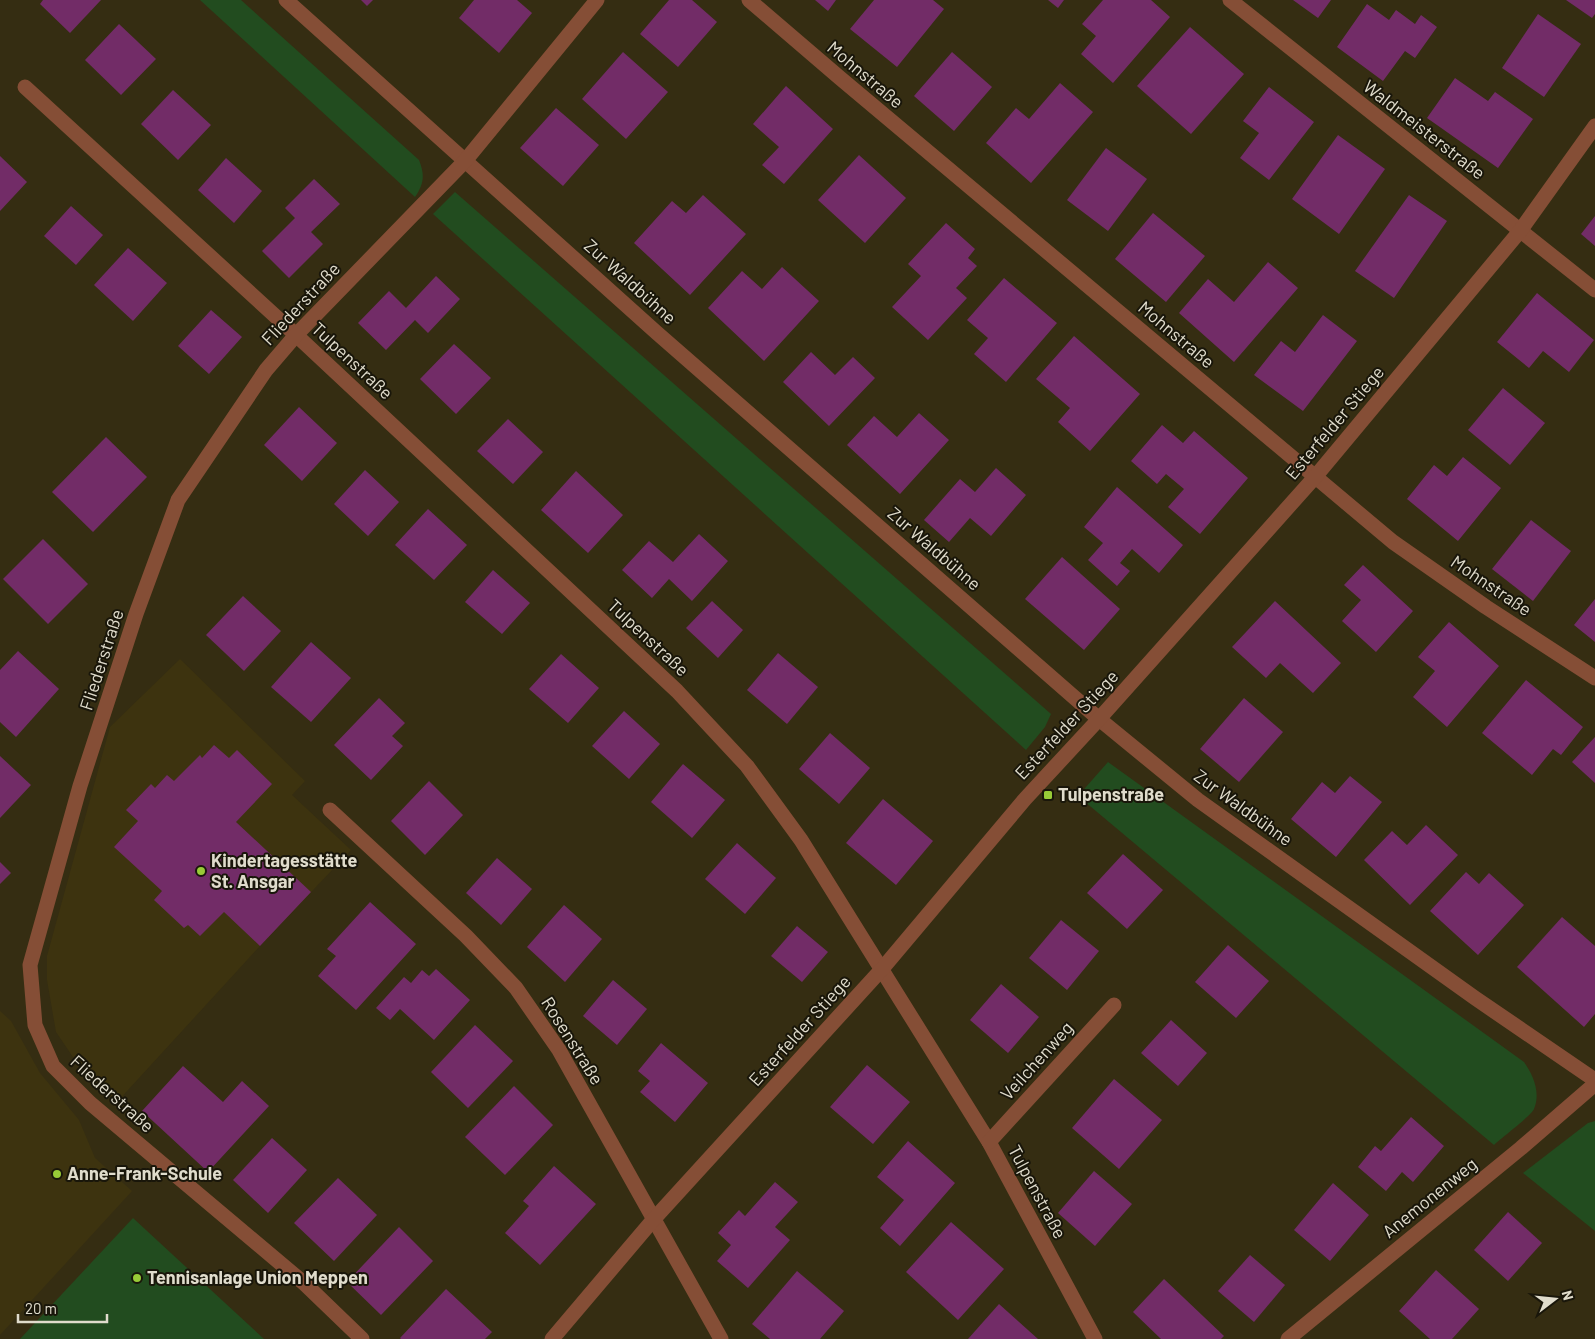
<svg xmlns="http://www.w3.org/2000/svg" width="1595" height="1339" viewBox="0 0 1595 1339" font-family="Barlow,sans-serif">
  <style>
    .built { fill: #3d330f }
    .green { fill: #224c1f }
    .building { fill: #722c67 }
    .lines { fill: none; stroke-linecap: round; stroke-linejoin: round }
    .street { stroke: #854e36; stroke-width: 15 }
    .poi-dot { fill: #98cb37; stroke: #19160a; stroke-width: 2 }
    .labels { text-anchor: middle; stroke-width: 4; stroke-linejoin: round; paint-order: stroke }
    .street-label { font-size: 18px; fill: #e0dccc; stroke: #19160a }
    .poi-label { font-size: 18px; font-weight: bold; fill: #e0dccc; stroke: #19160a; text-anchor: start }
  </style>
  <rect width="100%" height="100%" fill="#352d12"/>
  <g class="built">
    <polygon points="180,659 305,781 292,795 351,850 260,946 117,1102 77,1063 56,1032 47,980 47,956 110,727"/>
    <polygon points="0,1011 11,1021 40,1073 79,1120 95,1158 132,1191 0,1335"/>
  </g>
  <g class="green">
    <path d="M 200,0 L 241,0 L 419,160 C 425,175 424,184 415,197 Z"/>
    <polygon points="455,192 1051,714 1045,727 1026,750 433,214"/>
    <path d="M 1108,762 L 1524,1062 C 1533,1075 1541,1092 1534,1109 C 1531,1116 1501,1138 1494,1145 L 1078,796 Z"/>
    <polygon points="1595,1121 1595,1231 1523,1173 1588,1123"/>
    <polygon points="133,1218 264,1339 20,1339"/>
  </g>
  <g class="building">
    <polygon points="43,0 101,0 70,33 40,4"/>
    <polygon points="361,0 373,0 367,6"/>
    <polygon points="474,0 517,0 532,13 499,53 459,18"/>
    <polygon points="669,0 692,0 717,22 678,67 640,34"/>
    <polygon points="815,0 836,0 828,11"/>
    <polygon points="874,0 933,0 944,9 897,67 850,29"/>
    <polygon points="1048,0 1064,0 1058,8"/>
    <polygon points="1103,0 1151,0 1170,17 1113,83 1081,54 1096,36 1082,24"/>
    <polygon points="1293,0 1331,0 1318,18"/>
    <polygon points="1566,0 1595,0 1595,14 1592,18"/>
    <polygon points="1367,4 1389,20 1396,10 1415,24 1421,15 1437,27 1415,58 1405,51 1383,81 1337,47"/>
    <polygon points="1538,14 1581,44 1544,97 1502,68"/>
    <polygon points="119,24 156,59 121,95 85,60"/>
    <polygon points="1190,27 1244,74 1191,134 1137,86"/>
    <polygon points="623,52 668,92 626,139 582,99"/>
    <polygon points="952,52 992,87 954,131 914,96"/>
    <polygon points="1455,78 1488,101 1495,92 1533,119 1498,168 1427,118"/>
    <polygon points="1060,83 1093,112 1031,183 986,143 1016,108 1029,119"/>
    <polygon points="786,86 833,129 784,184 762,165 779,147 753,124"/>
    <polygon points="1269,87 1314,122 1269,180 1240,158 1259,133 1243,121"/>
    <polygon points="173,90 211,125 178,160 141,124"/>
    <polygon points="556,108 599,145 563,186 520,148"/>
    <polygon points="1338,135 1385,169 1339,234 1292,199"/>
    <polygon points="1106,148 1147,179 1108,231 1067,200"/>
    <polygon points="859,155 906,198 865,243 818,200"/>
    <polygon points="0,156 27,182 0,211"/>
    <polygon points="226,158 262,191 234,223 198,190"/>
    <polygon points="314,179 340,204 311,232 323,244 289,278 262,251 295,218 285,208"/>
    <polygon points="703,195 746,234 690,295 634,243 672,201 686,213"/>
    <polygon points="1409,195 1447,221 1394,298 1355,271"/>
    <polygon points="71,206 103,235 76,265 44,236"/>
    <polygon points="1153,213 1205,256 1166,302 1115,259"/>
    <polygon points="1595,216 1595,246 1581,234"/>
    <polygon points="946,223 975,249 968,258 977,266 956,288 967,298 928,340 892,307 921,276 908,264"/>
    <polygon points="128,248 167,283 133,321 94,285"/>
    <polygon points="1268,262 1298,288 1234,362 1179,313 1208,279 1234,302"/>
    <polygon points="782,267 819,301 764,361 708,308 742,271 762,289"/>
    <polygon points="436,276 460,299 428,333 415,320 386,350 358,323 389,291 406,308"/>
    <polygon points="1004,278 1057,323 1006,382 974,354 988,338 967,320"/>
    <polygon points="1537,293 1594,340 1569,372 1543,351 1529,368 1497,342"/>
    <polygon points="211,310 242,337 209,374 178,346"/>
    <polygon points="1323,315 1357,341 1303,411 1254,375 1281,341 1295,352"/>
    <polygon points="1074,336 1140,394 1090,451 1058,422 1070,408 1036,379"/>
    <polygon points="454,344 491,378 456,414 420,379"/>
    <polygon points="811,352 835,375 853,357 875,378 829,426 783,382"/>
    <polygon points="1503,388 1545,423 1510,465 1468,430"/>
    <polygon points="299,407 337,443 302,481 264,445"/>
    <polygon points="919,413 949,440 900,494 847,445 874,416 897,437"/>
    <polygon points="508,419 543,452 513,484 477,451"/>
    <polygon points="1162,425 1183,443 1194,431 1248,478 1200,534 1168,507 1184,489 1166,474 1157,484 1131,461"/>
    <polygon points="106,437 147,477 93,532 52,492"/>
    <polygon points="1463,457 1501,488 1458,541 1407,499 1434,465 1447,476"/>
    <polygon points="996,468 1026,495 991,536 970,518 949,542 924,520 960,479 975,492"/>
    <polygon points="365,470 399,502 368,536 334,504"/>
    <polygon points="576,471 623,515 588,553 541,510"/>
    <polygon points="1117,487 1183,545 1159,573 1132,549 1120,563 1130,571 1117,586 1088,560 1103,543 1084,527"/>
    <polygon points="428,509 467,545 434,580 395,545"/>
    <polygon points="1531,520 1571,551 1533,601 1492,569"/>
    <polygon points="699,534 728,561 692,601 669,579 652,598 622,570 649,541 673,562"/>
    <polygon points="43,539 88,584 48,624 3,579"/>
    <polygon points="1062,557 1120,609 1084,650 1025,599"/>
    <polygon points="1363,565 1413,611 1376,652 1342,621 1361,600 1344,585"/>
    <polygon points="493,570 530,603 502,634 465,602"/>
    <polygon points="243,596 281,631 244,671 206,635"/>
    <polygon points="1595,599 1595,642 1574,625"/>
    <polygon points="712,601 743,630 718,658 686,628"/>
    <polygon points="1275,601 1341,663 1313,693 1280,663 1266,678 1232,647"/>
    <polygon points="1449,622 1499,666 1447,727 1413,697 1435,671 1418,657"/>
    <polygon points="311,642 351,678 311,722 271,687"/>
    <polygon points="18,651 59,689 16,737 0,722 0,670"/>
    <polygon points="778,653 818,687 787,724 747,690"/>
    <polygon points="561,654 599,688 568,723 529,689"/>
    <polygon points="1526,680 1583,727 1561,755 1553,749 1532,775 1482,733"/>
    <polygon points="379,698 405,723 392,736 403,746 371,780 334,745"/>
    <polygon points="1244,698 1283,732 1239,782 1200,749"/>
    <polygon points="624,711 660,744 629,779 592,746"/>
    <polygon points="830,733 870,768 839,804 799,769"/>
    <polygon points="1595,737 1595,783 1572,762"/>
    <polygon points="214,745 229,758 237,750 272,784 236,822 311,892 260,946 224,912 200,936 188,925 184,928 154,900 162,891 114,847 138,821 126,810 151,784 155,788 167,775 174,781 200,755 202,758"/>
    <polygon points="0,756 31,785 0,818"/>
    <polygon points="683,764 725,800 692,838 651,802"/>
    <polygon points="1350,776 1382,802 1336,857 1291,819 1322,782 1335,793"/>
    <polygon points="429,781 463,815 425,855 391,821"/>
    <polygon points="883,799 933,841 896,885 846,843"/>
    <polygon points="1426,825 1458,855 1410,905 1364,860 1392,831 1407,845"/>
    <polygon points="737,843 776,878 745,914 705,879"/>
    <polygon points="1123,854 1163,890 1127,929 1087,893"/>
    <polygon points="497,858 532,889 501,925 466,893"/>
    <polygon points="0,862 11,873 0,884"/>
    <polygon points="1466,872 1479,884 1489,873 1524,905 1478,955 1430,911"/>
    <polygon points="370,902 416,944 356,1010 318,976 336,956 327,949"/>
    <polygon points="564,905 602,939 565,982 527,947"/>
    <polygon points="1562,917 1595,946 1595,1014 1584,1027 1517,967"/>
    <polygon points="1061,920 1099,951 1067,990 1029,958"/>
    <polygon points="797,926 828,952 802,982 771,956"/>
    <polygon points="1228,945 1269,981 1236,1018 1195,982"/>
    <polygon points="436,969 470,1000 434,1040 400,1009 390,1020 376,1008 404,977 411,983 422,970 429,976"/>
    <polygon points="613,980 647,1009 617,1045 583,1016"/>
    <polygon points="1001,984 1039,1017 1008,1053 970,1020"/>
    <polygon points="1171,1020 1207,1053 1178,1086 1141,1053"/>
    <polygon points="475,1025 513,1061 468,1108 431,1072"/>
    <polygon points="661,1043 708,1083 675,1122 640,1092 650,1081 638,1071"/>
    <polygon points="867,1065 910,1102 873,1144 830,1107"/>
    <polygon points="183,1066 223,1102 242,1081 269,1106 208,1172 142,1111"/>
    <polygon points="1114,1079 1162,1120 1119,1169 1072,1128"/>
    <polygon points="514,1086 553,1125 505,1175 465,1137"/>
    <polygon points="1411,1117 1444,1146 1413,1182 1402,1172 1386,1191 1358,1167 1375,1146 1381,1151"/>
    <polygon points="272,1138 307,1170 268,1213 233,1180"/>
    <polygon points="908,1141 955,1183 900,1246 880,1228 904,1200 877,1177"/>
    <polygon points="554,1166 596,1204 540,1265 505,1233 529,1206 523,1201"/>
    <polygon points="1094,1171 1132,1204 1095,1246 1058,1213"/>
    <polygon points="338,1178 377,1215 334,1261 294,1223"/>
    <polygon points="775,1182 798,1202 775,1227 790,1240 748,1288 717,1261 731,1245 718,1233 739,1210 745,1216"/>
    <polygon points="1333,1183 1369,1215 1330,1261 1294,1230"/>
    <polygon points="1508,1212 1542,1243 1508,1281 1474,1250"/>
    <polygon points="951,1222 1004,1269 958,1320 906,1272"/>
    <polygon points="399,1227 433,1261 381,1315 347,1282"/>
    <polygon points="1250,1255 1285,1285 1254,1322 1218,1291"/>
    <polygon points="1436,1270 1479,1309 1452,1339 1430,1339 1399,1311"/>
    <polygon points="797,1271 844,1311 820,1339 770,1339 752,1324"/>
    <polygon points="1164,1279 1224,1336 1221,1339 1161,1339 1133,1312"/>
    <polygon points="446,1289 492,1332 485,1339 401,1339 400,1338"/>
    <polygon points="999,1304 1038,1339 968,1339"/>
  </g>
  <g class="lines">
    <g class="street">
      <polyline points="286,0 657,333 1099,719 1198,800 1475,998 1595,1080"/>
      <polyline points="749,0 840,78 1393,542 1486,607 1595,678"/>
      <polyline points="1230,0 1595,290"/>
      <polyline points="25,87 296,335 677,691 747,766 801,840 989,1142 1095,1339"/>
      <polyline points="330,810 466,936 516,988 559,1050 721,1339"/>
      <polyline points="989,1142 1114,1005"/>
      <polyline points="362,1339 305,1284 90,1103 53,1066 35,1025 30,965 80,786 136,614 178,500 266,370 296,335 465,161 597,0"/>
      <polyline points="552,1339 653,1220 882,969 1025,799 1099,719 1315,477 1520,231 1595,126"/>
      <polyline points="1288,1339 1521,1148 1595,1084"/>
    </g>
  </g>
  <g class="poi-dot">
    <rect x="1043" y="790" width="10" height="10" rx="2.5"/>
    <circle cx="201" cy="871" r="5"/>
    <circle cx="57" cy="1174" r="5"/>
    <circle cx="137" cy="1278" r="5"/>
  </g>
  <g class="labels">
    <g class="street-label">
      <text transform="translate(865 75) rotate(40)" y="6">Mohnstraße</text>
      <text transform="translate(1424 130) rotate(38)" y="6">Waldmeisterstraße</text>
      <text transform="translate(630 282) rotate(42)" y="6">Zur Waldbühne</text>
      <text transform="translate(301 304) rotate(-47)" y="6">Fliederstraße</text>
      <text transform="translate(1176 335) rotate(40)" y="6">Mohnstraße</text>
      <text transform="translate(352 361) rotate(43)" y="6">Tulpenstraße</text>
      <text transform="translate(1335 423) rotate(-50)" y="6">Esterfelder Stiege</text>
      <text transform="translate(934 549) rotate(41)" y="6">Zur Waldbühne</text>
      <text transform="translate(1491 586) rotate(34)" y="6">Mohnstraße</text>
      <text transform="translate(648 638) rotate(43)" y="6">Tulpenstraße</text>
      <text transform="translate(102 660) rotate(-72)" y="6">Fliederstraße</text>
      <text transform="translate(1067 725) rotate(-47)" y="6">Esterfelder Stiege</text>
      <text transform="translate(1243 808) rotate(36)" y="6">Zur Waldbühne</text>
      <text transform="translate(800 1031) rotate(-48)" y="6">Esterfelder Stiege</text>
      <text transform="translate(572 1041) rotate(58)" y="6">Rosenstraße</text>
      <text transform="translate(1037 1061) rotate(-48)" y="6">Veilchenweg</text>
      <text transform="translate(112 1094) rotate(42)" y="6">Fliederstraße</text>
      <text transform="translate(1037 1192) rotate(62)" y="6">Tulpenstraße</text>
      <text transform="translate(1430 1198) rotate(-39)" y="6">Anemonenweg</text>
    </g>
    <g class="poi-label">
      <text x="1058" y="801">Tulpenstraße</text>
      <text x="211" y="867">Kindertagesstätte<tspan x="211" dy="21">St. Ansgar</tspan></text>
      <text x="67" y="1180">Anne-Frank-Schule</text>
      <text x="147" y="1284">Tennisanlage Union Meppen</text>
    </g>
  </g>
  <g transform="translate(1555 1299) rotate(74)" stroke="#19160a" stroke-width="4" paint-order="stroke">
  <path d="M0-4L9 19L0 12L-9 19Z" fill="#e0dccc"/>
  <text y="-8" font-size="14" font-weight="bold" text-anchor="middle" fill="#e0dccc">N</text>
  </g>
  <path d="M18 1314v8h89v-8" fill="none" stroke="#e0dccc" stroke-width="2.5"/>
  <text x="25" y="1314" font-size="15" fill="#e0dccc" stroke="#19160a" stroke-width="4" paint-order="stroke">20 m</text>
</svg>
